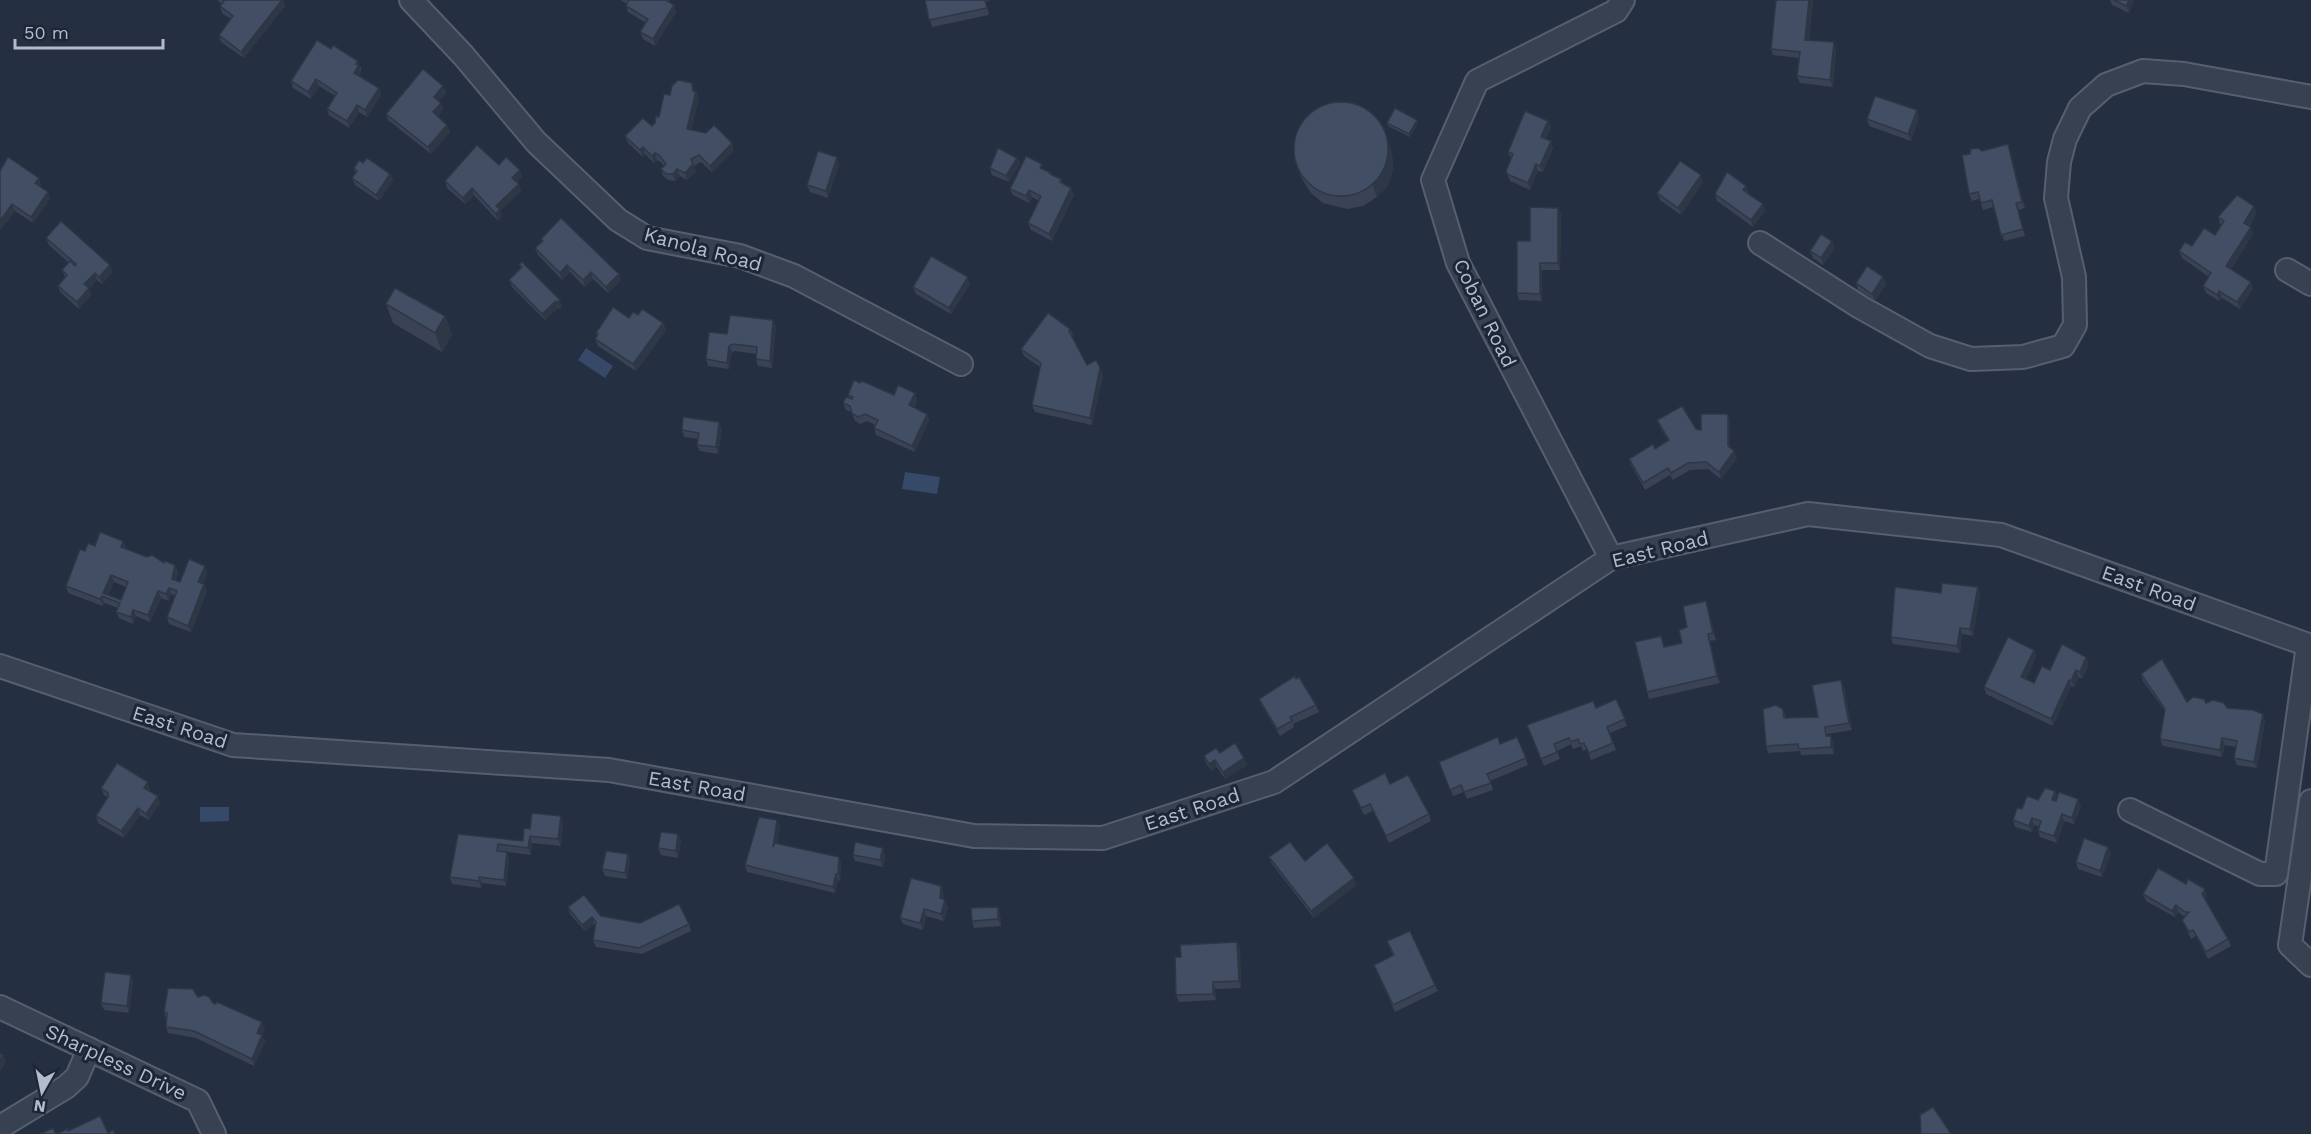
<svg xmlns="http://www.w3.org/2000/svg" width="2311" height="1134" viewBox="0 0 2311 1134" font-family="'Work Sans',sans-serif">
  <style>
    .water { fill: #364969 }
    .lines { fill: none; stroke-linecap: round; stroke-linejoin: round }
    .minor-casing { stroke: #565f6e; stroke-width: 26 }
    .minor { stroke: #384151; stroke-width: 22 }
    .wall { fill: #394355; fill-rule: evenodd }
    .shaded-wall { fill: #2e3745 }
    .building { fill: #424e63; stroke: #2e3745; stroke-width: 1.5; fill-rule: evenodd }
    .labels { text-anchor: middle; stroke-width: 6; stroke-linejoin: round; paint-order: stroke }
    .street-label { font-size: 20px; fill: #b4bccb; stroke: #1d2636 }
  </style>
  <rect width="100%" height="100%" fill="#242f41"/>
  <g class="water">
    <polygon points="586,348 613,366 605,378 578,360"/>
    <polygon points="905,472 940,477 937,494 902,489"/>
    <polygon points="200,807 229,807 229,821 200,822"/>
  </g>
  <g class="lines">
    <g class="minor-casing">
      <g id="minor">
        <polyline points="411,0 463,55 536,142 618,220 647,238 740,256 794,276 961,364"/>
        <polyline points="1760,243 1860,307 1930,346 1971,359 2023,357 2063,346 2075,325 2074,277 2056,198 2059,162 2065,139 2080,108 2106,85 2143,71 2184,74 2311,97"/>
        <polyline points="2287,270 2311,284"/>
        <polyline points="1611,558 1458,263 1433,180 1477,81 1616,11 1623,0"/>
        <polyline points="0,666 233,745 609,770 974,836 1103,838 1274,782 1611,558 1808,514 2001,535 2311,646"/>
        <polyline points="2311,801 2290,945 2311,965"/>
        <polyline points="2130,810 2260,874 2276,874 2308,645"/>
        <polyline points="0,1007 198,1101 214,1134"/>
        <polyline points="0,1127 66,1087 77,1077 89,1049"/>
      </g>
    </g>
    <use href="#minor" class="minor"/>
  </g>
  <g class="wall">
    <polygon points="217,0 283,0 285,6 244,58 221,42 219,35 231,19 222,13 220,6 222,4"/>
    <polygon points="620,0 670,0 668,2 674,5 676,12 655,46 643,39 640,32 646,23 628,12 626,6 627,4"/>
    <polygon points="925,0 992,0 986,1 989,15 932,27"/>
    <polygon points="1813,0 1809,40 1836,49 1833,87 1800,83 1797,76 1799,58 1773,55 1771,49"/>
    <polygon points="2110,0 2134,0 2129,13 2112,5"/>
    <polygon points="361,67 361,72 359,76 379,88 381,95 367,117 359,112 349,128 329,115 327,109 335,96 319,86 311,99 293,88 291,81"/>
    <polygon points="443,86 446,93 439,101 443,109 438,116 447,125 450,132 431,154 388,120 386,114"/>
    <polygon points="695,91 696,91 699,98 691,130 734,150 712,172 701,162 694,166 696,171 687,180 680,176 675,181 668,180 663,176 661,169 664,166 661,162 657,160 654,163 645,154 643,157 628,143 625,136 652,126 659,117 670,95"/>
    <polygon points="1919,117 1911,141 1869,126 1867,119"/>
    <polygon points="1417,120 1418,123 1410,137 1388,126 1387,123"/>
    <polygon points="1548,121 1551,127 1546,139 1553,148 1543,172 1538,171 1530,190 1510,181 1506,171 1511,159 1508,152"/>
    <polygon points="1982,151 2010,151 2025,208 2018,210 2025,236 2004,241 1994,207 1983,210 1979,199 1972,201 1969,194"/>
    <polygon points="1392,153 1393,169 1388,185 1377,197 1363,206 1347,209 1323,203 1311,193 1302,179 1297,166"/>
    <polygon points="1017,158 1020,164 1009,182 992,175 990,168"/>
    <polygon points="363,163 390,174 393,181 379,201 355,185 352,178 355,173 354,168"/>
    <polygon points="839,164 828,198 810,192 807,185"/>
    <polygon points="499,165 522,176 517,182 521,191 500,211 502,216 498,221 474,195 465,204 447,188 445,181"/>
    <polygon points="1044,169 1052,175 1061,179 1063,184 1071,188 1074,195 1052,241 1031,230 1028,223 1039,201 1032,197 1029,203 1013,195 1010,189"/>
    <polygon points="0,171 41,185 40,187 48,192 50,199 33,223 15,211 1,229 0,228"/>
    <polygon points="1703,182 1681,215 1660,200 1657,193"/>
    <polygon points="1749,193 1748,194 1765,211 1753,227 1717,201 1715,194"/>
    <polygon points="1558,208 1561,214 1560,270 1542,270 1542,301 1519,300 1517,293 1530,241"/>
    <polygon points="2256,213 2249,226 2253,234 2231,269 2253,288 2240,309 2222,298 2219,301 2206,293 2203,286 2209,277 2182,258 2179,251 2192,246 2215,235 2222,225 2220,224 2218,217"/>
    <polygon points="46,238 113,272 102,284 97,280 89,289 91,295 79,309 60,292 58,286 65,278 62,270 69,263 49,245"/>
    <polygon points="541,239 619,274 621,280 608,293 593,279 585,287 570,272 562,280 538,255 535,248 542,242"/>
    <polygon points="1835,248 1823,265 1813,258 1810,251"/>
    <polygon points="519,264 562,307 560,309 558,308 545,320 512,287 509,280 521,269"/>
    <polygon points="1883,277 1886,284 1875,301 1858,290 1856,283"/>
    <polygon points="970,284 951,314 916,294 913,287"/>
    <polygon points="386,304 445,316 452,335 442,352 393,323"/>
    <polygon points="629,318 663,323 666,330 636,371 598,346 595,339 597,336 596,333"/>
    <polygon points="776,326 772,368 758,366 756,359 756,354 735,351 732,352 729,369 708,366 706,359 727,334"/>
    <polygon points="1070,329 1073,335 1072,337 1087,365 1103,375 1092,425 1035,412 1032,405 1040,367 1024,356 1021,349"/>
    <polygon points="860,383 894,395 915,393 917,400 914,408 927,414 929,420 915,452 876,435 874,428 875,425 867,421 860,424 854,420 852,412 846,410 843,403 849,398 848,395"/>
    <polygon points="1730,420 1730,448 1737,458 1721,479 1708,469 1690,470 1673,480 1670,475 1645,490 1631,465 1629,459 1655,449 1668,441 1660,427 1657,421 1701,430"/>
    <polygon points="722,429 718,454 700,451 697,445 698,439 684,437 682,430"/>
    <path d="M 95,546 L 126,547 L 125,548 L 164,563 L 175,565 L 178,572 L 176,580 L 180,582 L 207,573 L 203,584 L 204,584 L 207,591 L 191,632 L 169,624 L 167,617 L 175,596 L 171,594 L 169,601 L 161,598 L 150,622 L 136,616 L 133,624 L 119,618 L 116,612 L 118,608 L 104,603 L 103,606 L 68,593 L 66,586 L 85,551 ZM 114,582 L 126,587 L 121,600 L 108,595 Z"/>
    <polygon points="1978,587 1980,594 1973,636 1962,634 1960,653 1893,644 1891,637 1941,593"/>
    <polygon points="1706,601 1708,608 1716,640 1710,641 1720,683 1649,699 1647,692 1661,636 1665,647 1682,643 1687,627"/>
    <polygon points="2034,650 2036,656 2026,679 2034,683 2050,670 2089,664 2082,679 2079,677 2074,687 2071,686 2053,726 1986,694 1984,687"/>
    <polygon points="2141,674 2187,702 2206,703 2227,708 2263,714 2265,721 2257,768 2237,765 2234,758 2236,747 2225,745 2222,757 2163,746 2160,739 2165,711 2143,681"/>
    <polygon points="1844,687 1852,730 1827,734 1828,736 1831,736 1833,743 1834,754 1801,755 1800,751 1768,753 1766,746 1783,709 1786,718 1818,717"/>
    <polygon points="1259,699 1316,705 1319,712 1293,724 1294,727 1280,736 1262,706"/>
    <polygon points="1616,699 1627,726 1610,733 1616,750 1591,760 1587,749 1583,751 1581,746 1573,749 1571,744 1557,751 1560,759 1544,766 1527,725 1596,708"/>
    <polygon points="1517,737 1528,765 1490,781 1493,790 1467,799 1464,792 1453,796 1439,762 1500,744"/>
    <polygon points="1220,753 1244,758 1247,765 1225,779 1217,767 1212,771 1206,763 1204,756"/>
    <polygon points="1390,784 1429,814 1431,821 1389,843 1373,811 1364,815 1352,790"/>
    <polygon points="101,788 150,789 149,791 160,803 149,820 140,815 124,838 98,823 96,816 108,798 104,795"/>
    <polygon points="2055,791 2057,796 2081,806 2074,824 2064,821 2057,843 2040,837 2038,831 2039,826 2034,825 2032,832 2015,827 2013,820 2022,809"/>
    <polygon points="563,823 561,846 532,843 531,855 500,851 507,852 509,859 506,886 482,883 481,888 452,884 450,877 458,834 523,841 530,829"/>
    <polygon points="780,827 777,844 839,857 841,864 840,881 838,880 835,893 747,872 745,865"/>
    <polygon points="678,834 681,841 678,858 661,855 658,848"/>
    <polygon points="2111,853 2102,877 2078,869 2076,862"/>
    <polygon points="628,854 630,861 627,879 605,876 602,869"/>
    <polygon points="853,855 885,855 883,867 855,861"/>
    <polygon points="1269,857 1356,885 1314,918 1272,864"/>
    <polygon points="2186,884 2207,895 2205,899 2228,939 2231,946 2208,959 2196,936 2191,939 2182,920 2185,917 2178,912 2175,917 2146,901 2143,894"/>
    <polygon points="941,886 943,892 943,899 948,907 944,921 926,916 923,930 903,924 900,918"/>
    <polygon points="568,907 601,916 640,923 689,924 691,931 642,954 596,947 593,940 596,925 594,924 585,931 570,914"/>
    <polygon points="998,907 1000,914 1001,926 974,928 972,921"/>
    <polygon points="1387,941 1435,985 1438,991 1395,1012 1374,965 1393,956"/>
    <polygon points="1237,942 1240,949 1241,988 1215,989 1216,1000 1179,1002 1176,995 1181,957"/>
    <polygon points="131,975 133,982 129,1013 104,1010 101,1003"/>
    <polygon points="198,997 213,1003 265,1029 262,1035 265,1042 254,1066 196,1038 168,1033 166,1027 166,1019 164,1012"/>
  </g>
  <g class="shaded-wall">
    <polygon points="282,0 283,0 285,6 244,58 241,52"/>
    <polygon points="1809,0 1813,0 1808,46 1805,40"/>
    <polygon points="2129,0 2134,0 2129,13 2126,6"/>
    <polygon points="674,5 676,12 655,46 653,39"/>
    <polygon points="1834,42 1836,49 1833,87 1830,80"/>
    <polygon points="358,61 361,72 357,79 354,73 356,64"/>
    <polygon points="316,79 319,86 311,99 308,92"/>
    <polygon points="692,83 695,95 696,91 699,98 690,135 687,129 693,91"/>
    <polygon points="443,86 446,93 437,104 434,97"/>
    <polygon points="379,88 381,95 367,117 365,110"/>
    <polygon points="441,103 443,109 435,119 433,112"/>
    <polygon points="357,105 359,112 349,128 347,121"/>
    <polygon points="1917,110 1919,117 1911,141 1908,134"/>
    <polygon points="1417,120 1418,123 1410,137 1409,134"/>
    <polygon points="1548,121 1551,127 1544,144 1541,137"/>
    <polygon points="447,125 450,132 431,154 428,147"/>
    <polygon points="1388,139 1392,153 1393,169 1388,185 1377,197 1372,184"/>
    <polygon points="1551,141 1553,148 1543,172 1540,166"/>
    <polygon points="732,143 734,150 712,172 710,166"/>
    <polygon points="2008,144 2010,151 2025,208 2022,202"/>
    <polygon points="643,147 645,154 643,157 640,150"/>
    <polygon points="655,153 657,160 654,163 652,156"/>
    <polygon points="837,157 839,164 828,198 826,191"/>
    <polygon points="1017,158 1020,164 1009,182 1006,176"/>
    <polygon points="693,164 696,171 687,180 685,173"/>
    <polygon points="1536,164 1538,171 1530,190 1528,183"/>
    <polygon points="677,169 680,176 675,181 673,174"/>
    <polygon points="520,170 522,176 515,185 512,178"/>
    <polygon points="390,174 393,181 379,201 376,195"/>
    <polygon points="1701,175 1703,182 1681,215 1678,208"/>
    <polygon points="39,178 41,185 37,190 35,183"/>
    <polygon points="519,184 521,191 500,211 502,216 498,221 496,214 496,206"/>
    <polygon points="1746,186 1749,193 1746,197 1743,190"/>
    <polygon points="472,188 474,195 465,204 463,198"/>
    <polygon points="1071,188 1074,195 1052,241 1049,234"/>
    <polygon points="1029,190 1032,197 1029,203 1026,196"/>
    <polygon points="48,192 50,199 33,223 31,217"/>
    <polygon points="12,204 15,211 1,229 0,221"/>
    <polygon points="1763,204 1765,211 1753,227 1751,220"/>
    <polygon points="2254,206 2256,213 2246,229 2244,223"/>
    <polygon points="1558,208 1561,214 1560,270 1558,263"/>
    <polygon points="2251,227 2253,234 2229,273 2226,266"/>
    <polygon points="1832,241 1835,248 1823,265 1821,258"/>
    <polygon points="1540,263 1542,270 1542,301 1540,294"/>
    <polygon points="110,265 113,272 102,284 99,277"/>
    <polygon points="567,265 570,272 562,280 560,273"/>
    <polygon points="591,272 593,279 585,287 583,280"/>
    <polygon points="95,273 97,280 89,289 91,295 79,309 77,302 84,284"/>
    <polygon points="619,274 621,280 608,293 606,287"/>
    <polygon points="968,277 970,284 951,314 949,308"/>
    <polygon points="1883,277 1886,284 1875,301 1872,294"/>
    <polygon points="2251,282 2253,288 2240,309 2237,302"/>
    <polygon points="2219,291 2222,298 2219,301 2217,295"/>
    <polygon points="560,300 562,307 560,309 557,303"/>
    <polygon points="556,301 558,308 545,320 542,314"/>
    <polygon points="445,316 452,335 442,352 435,333"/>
    <polygon points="773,320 776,326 772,368 770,361"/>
    <polygon points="663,323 666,330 636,371 633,364"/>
    <polygon points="729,346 732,352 729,369 727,363"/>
    <polygon points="1100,368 1103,375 1092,425 1090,418"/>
    <polygon points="915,393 917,400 912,412 909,405"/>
    <polygon points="927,414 929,420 915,452 912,446"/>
    <polygon points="1728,414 1730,420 1730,452 1728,446"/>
    <polygon points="719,422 722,429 718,454 716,447"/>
    <polygon points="1734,451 1737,458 1721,479 1719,472"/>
    <polygon points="123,541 126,547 123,553 121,547"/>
    <polygon points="175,565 178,572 175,586 172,579"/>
    <polygon points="205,566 207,573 201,589 198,582"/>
    <polygon points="111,575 114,582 106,598 103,593"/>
    <polygon points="204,584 207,591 191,632 188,626"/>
    <polygon points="1978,587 1980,594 1973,636 1970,629"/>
    <polygon points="169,588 171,594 169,601 166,594"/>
    <polygon points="158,591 161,598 150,622 148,615"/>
    <polygon points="102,596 104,603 103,606 100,599"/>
    <polygon points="1706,601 1708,608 1716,640 1713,633"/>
    <polygon points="133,610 136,616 133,624 131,617"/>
    <polygon points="1960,628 1962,634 1960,653 1957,646"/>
    <polygon points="1708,634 1710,641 1720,683 1717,676"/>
    <polygon points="2034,650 2036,656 2024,683 2021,677"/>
    <polygon points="2086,657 2089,664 2082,679 2080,672"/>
    <polygon points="2076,670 2079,677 2074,687 2071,681"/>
    <polygon points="1841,680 1844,687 1852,730 1849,723"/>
    <polygon points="2069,680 2071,686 2053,726 2051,719"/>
    <polygon points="2263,714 2265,721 2257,768 2254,762"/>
    <polygon points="1831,736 1833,743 1834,754 1831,747"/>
    <polygon points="2222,738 2225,745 2222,757 2220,750"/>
    <polygon points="1244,758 1247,765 1225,779 1223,772"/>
    <polygon points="1215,760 1217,767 1212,771 1209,764"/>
    <polygon points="148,782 150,789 147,794 144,788"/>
    <polygon points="2055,791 2058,798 2055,807 2052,800"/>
    <polygon points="158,796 160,803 149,820 146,814"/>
    <polygon points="2078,799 2081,806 2074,824 2072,818"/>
    <polygon points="138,808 140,815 124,838 121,831"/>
    <polygon points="2062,814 2064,821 2057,843 2054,836"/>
    <polygon points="561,816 563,823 561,846 558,839"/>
    <polygon points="2032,818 2034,825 2032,832 2029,826"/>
    <polygon points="777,820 780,827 775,854 773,847"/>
    <polygon points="678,834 681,841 678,858 676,851"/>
    <polygon points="530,836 532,843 531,855 528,848"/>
    <polygon points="2108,847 2111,853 2102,877 2100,871"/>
    <polygon points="883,848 885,855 883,867 880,860"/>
    <polygon points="507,852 509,859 506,886 504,880"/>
    <polygon points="628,854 630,861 627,879 625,873"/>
    <polygon points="839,857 841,864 840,881 838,874"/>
    <polygon points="836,874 838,880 835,893 833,887"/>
    <polygon points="479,877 482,883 481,888 479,881"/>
    <polygon points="1354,878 1356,885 1314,918 1311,911"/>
    <polygon points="941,886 943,892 942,905 940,898"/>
    <polygon points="2205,889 2207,895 2205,901 2202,894"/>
    <polygon points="945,900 948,907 944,921 941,914"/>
    <polygon points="2176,905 2178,912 2175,917 2172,911"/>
    <polygon points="998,907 1000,914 1001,926 998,919"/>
    <polygon points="924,909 926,916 923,930 920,923"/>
    <polygon points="592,917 594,924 585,931 582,925"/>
    <polygon points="1237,942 1240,949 1241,988 1239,981"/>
    <polygon points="131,975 133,982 129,1013 127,1006"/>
    <polygon points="1213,982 1215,989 1216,1000 1213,994"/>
    <polygon points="262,1022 265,1029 260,1040 257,1033"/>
    <polygon points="262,1035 265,1042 254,1066 252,1059"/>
    <polygon points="3,1055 6,1062 0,1072 0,1061"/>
  </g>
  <g class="building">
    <polygon points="223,0 282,0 241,52 219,35 233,16 220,6 224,1"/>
    <polygon points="629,0 666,0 674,5 653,39 640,32 648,19 626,6"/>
    <polygon points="925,0 985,0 987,8 929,20"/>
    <polygon points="1776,0 1809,0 1805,40 1834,42 1830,80 1797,76 1800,52 1771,49"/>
    <polygon points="2114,0 2129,0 2126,6"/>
    <polygon points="317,40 331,49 333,45 358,61 356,64 359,65 354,73 379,88 365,110 357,105 347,121 327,109 337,93 316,79 308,92 291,81"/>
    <polygon points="423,69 443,86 434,97 441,103 433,112 447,125 428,147 386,114"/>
    <polygon points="678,80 692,83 693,91 696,91 687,129 706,133 714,125 732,143 710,166 699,155 691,159 693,164 685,173 677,169 673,174 666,174 661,169 666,164 659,155 655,153 652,156 643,147 640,150 625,136 643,118 652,126 655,123 656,116 659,117 664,94 670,95 672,86"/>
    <polygon points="1875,96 1917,110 1908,134 1867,119"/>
    <circle cx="1341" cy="149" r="47"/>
    <polygon points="1395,108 1417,120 1409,134 1387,123"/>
    <polygon points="1525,111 1548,121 1541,137 1551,141 1540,166 1536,164 1528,183 1507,174 1506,171 1513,154 1508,152"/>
    <polygon points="2008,144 2022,202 2016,203 2023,229 2001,235 1992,200 1981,203 1978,192 1969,194 1962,155 1970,154 1971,149 1978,148 1982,151"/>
    <polygon points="477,145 499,165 506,157 520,170 512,178 519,184 496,206 500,209 496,214 472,188 463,198 445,181"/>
    <polygon points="998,148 1017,158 1006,176 990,168"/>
    <polygon points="818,151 837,157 826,191 807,185"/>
    <polygon points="1026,156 1042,164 1040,168 1051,173 1050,174 1061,179 1060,182 1071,188 1049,234 1028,223 1041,196 1029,190 1026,196 1010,189"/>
    <polygon points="8,157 39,178 35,183 48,192 31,217 12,204 0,221 0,171"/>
    <polygon points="367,158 390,174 376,195 352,178 357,171 354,168 359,160 363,163"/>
    <polygon points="1680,161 1701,175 1678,208 1657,193"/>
    <polygon points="1727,172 1746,186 1743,190 1763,204 1751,220 1715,194"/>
    <polygon points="2237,195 2254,206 2244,223 2251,227 2226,266 2251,282 2237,302 2219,291 2217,295 2203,286 2211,273 2179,251 2185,242 2192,246 2204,228 2215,235 2224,221 2218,217"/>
    <polygon points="1530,207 1558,208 1558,263 1540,263 1540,294 1517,293 1517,241 1530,241"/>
    <polygon points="561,218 619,274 606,287 591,272 583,280 567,265 560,273 535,248 543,241 541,239"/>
    <polygon points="61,221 110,265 99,277 95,273 84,284 89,288 77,302 58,286 67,275 62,270 70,261 75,266 76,264 46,238"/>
    <polygon points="1821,234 1832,241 1821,258 1810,251"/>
    <polygon points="931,256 968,277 949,308 913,287"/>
    <polygon points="522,262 560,300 557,303 556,301 542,314 509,280 522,267 519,264"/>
    <polygon points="1867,266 1883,277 1872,294 1856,283"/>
    <polygon points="395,288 445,316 435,333 386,304"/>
    <polygon points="613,307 629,318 633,312 638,315 642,309 663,323 633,364 595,339 598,334 596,333"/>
    <polygon points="1048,313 1070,329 1069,331 1087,365 1096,360 1100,368 1090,418 1032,405 1041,363 1021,349"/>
    <polygon points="730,315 773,320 770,361 756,359 757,347 733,344 729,346 727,363 706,359 709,332 727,334"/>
    <polygon points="854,380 860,383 862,381 894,395 898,385 915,393 909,405 927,414 912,446 874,428 878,420 865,414 858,417 852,413 850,406 843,403 846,397 852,399 853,397 848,395"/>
    <polygon points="1682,406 1696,429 1701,430 1701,414 1728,414 1728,446 1734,451 1719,472 1706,462 1688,463 1671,473 1668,468 1643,483 1629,459 1653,444 1655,449 1669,440 1657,420"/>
    <polygon points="683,417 719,422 716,447 697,445 699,433 682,430"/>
    <path d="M 100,532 L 123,541 L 121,547 L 147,557 L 152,555 L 164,563 L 165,561 L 175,565 L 172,579 L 180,582 L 189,559 L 205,566 L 198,582 L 204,584 L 188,626 L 167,617 L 177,591 L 169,588 L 166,594 L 158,591 L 148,615 L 133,610 L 131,617 L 116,612 L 120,603 L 102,596 L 100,599 L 66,586 L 80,549 L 85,551 L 88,543 L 95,546 ZM 111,575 L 128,582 L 121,600 L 103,593 Z"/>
    <polygon points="1942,583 1978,587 1970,629 1960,628 1957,646 1891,637 1895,587 1941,593"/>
    <polygon points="1706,601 1713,633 1708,634 1717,676 1647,692 1635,642 1661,636 1664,647 1682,643 1679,630 1687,627 1683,606"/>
    <polygon points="2008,637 2034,650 2021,677 2034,683 2042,666 2050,670 2062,644 2086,657 2080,672 2076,670 2071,681 2069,680 2051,719 1984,687"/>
    <polygon points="2162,659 2187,702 2193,697 2204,699 2206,703 2213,700 2224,703 2227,708 2253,710 2263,714 2254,762 2234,758 2237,741 2222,738 2220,750 2160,739 2165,709 2141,674"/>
    <polygon points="1295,676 1296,679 1299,677 1316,705 1290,717 1292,721 1277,729 1259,699"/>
    <polygon points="1841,680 1849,723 1825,727 1826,736 1831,736 1831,747 1799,749 1798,744 1766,746 1763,709 1776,705 1783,709 1784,718 1818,717 1812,685"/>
    <polygon points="1616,699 1625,719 1607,727 1613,743 1589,753 1584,743 1580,744 1578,739 1571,742 1569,738 1554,744 1557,752 1541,759 1527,725 1593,701 1596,708"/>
    <polygon points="1498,737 1500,744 1517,737 1526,758 1487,774 1491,783 1464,792 1461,785 1450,790 1439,762"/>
    <polygon points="1235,743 1244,758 1223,772 1215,760 1209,764 1204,756 1216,748 1220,753"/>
    <polygon points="117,763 148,782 144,788 158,796 146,814 138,808 121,831 96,816 108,797 108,793 101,788"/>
    <polygon points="1385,773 1390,784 1408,775 1429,814 1386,836 1370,804 1361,808 1352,790"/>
    <polygon points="2045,788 2055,791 2052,800 2056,801 2059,792 2078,799 2072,818 2062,814 2054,836 2038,831 2041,821 2032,818 2029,826 2013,820 2017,808 2022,809 2027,796 2038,800"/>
    <polygon points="532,813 561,816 558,839 530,836 528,848 498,844 497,851 507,852 504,880 479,877 479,881 450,877 458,834 523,841 524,828 530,829"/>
    <polygon points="759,817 777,820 773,847 775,843 839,857 838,874 836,874 833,887 745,865"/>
    <polygon points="661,832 678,834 676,851 658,848"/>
    <polygon points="2084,838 2108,847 2100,871 2076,862"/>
    <polygon points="855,842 883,848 880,860 853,855"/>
    <polygon points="1290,842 1305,861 1327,843 1354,878 1311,911 1269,857"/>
    <polygon points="606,851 628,854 625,873 602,869"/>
    <polygon points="2158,868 2186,884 2188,879 2205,889 2202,894 2228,939 2206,952 2193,930 2189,932 2182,920 2189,912 2185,912 2176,905 2172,911 2143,894"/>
    <polygon points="911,878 941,886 940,898 945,900 941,914 924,909 920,923 900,918"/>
    <polygon points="584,895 601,916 640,923 679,904 689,924 639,948 593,940 596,922 592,917 582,925 568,907"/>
    <polygon points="998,907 998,919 972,921 971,908"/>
    <polygon points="1410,931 1435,985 1393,1005 1374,965 1394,955 1387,941"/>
    <polygon points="1237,942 1239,981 1213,982 1213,994 1176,995 1175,957 1181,957 1180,945"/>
    <polygon points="105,972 131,975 127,1006 101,1003"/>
    <polygon points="168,988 193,989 198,997 204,995 209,997 213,1003 216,1004 217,1002 262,1022 257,1033 262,1035 252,1059 194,1031 166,1027 167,1013 164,1012"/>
    <polygon points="0,1053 3,1055 0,1061"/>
    <polygon points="1933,1107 1951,1134 1921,1134 1920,1115"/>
    <polygon points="100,1116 108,1133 113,1130 115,1134 57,1134 67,1129 68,1131"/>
    <polygon points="53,1128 56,1134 40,1134"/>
  </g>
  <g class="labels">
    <g class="street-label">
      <text transform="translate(703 249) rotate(15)" y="7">Kanola Road</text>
      <text transform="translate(1485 313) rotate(64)" y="7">Coban Road</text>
      <text transform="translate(1660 549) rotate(-14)" y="7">East Road</text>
      <text transform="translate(2149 588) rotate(20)" y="7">East Road</text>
      <text transform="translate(180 727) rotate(18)" y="7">East Road</text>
      <text transform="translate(697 786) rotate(10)" y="7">East Road</text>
      <text transform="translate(1192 809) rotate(-18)" y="7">East Road</text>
      <text transform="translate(116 1062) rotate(25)" y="7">Sharpless Drive</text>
    </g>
  </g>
  <g transform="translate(42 1092) rotate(189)" stroke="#1d2636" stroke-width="4.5" paint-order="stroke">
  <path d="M0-4.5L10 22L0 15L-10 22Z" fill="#b4bccb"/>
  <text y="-9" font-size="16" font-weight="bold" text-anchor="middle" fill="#b4bccb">N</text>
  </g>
  <path d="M15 39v9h148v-9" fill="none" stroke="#b4bccb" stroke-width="3"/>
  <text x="24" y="39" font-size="18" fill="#b4bccb" stroke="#1d2636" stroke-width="4.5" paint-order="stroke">50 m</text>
</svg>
